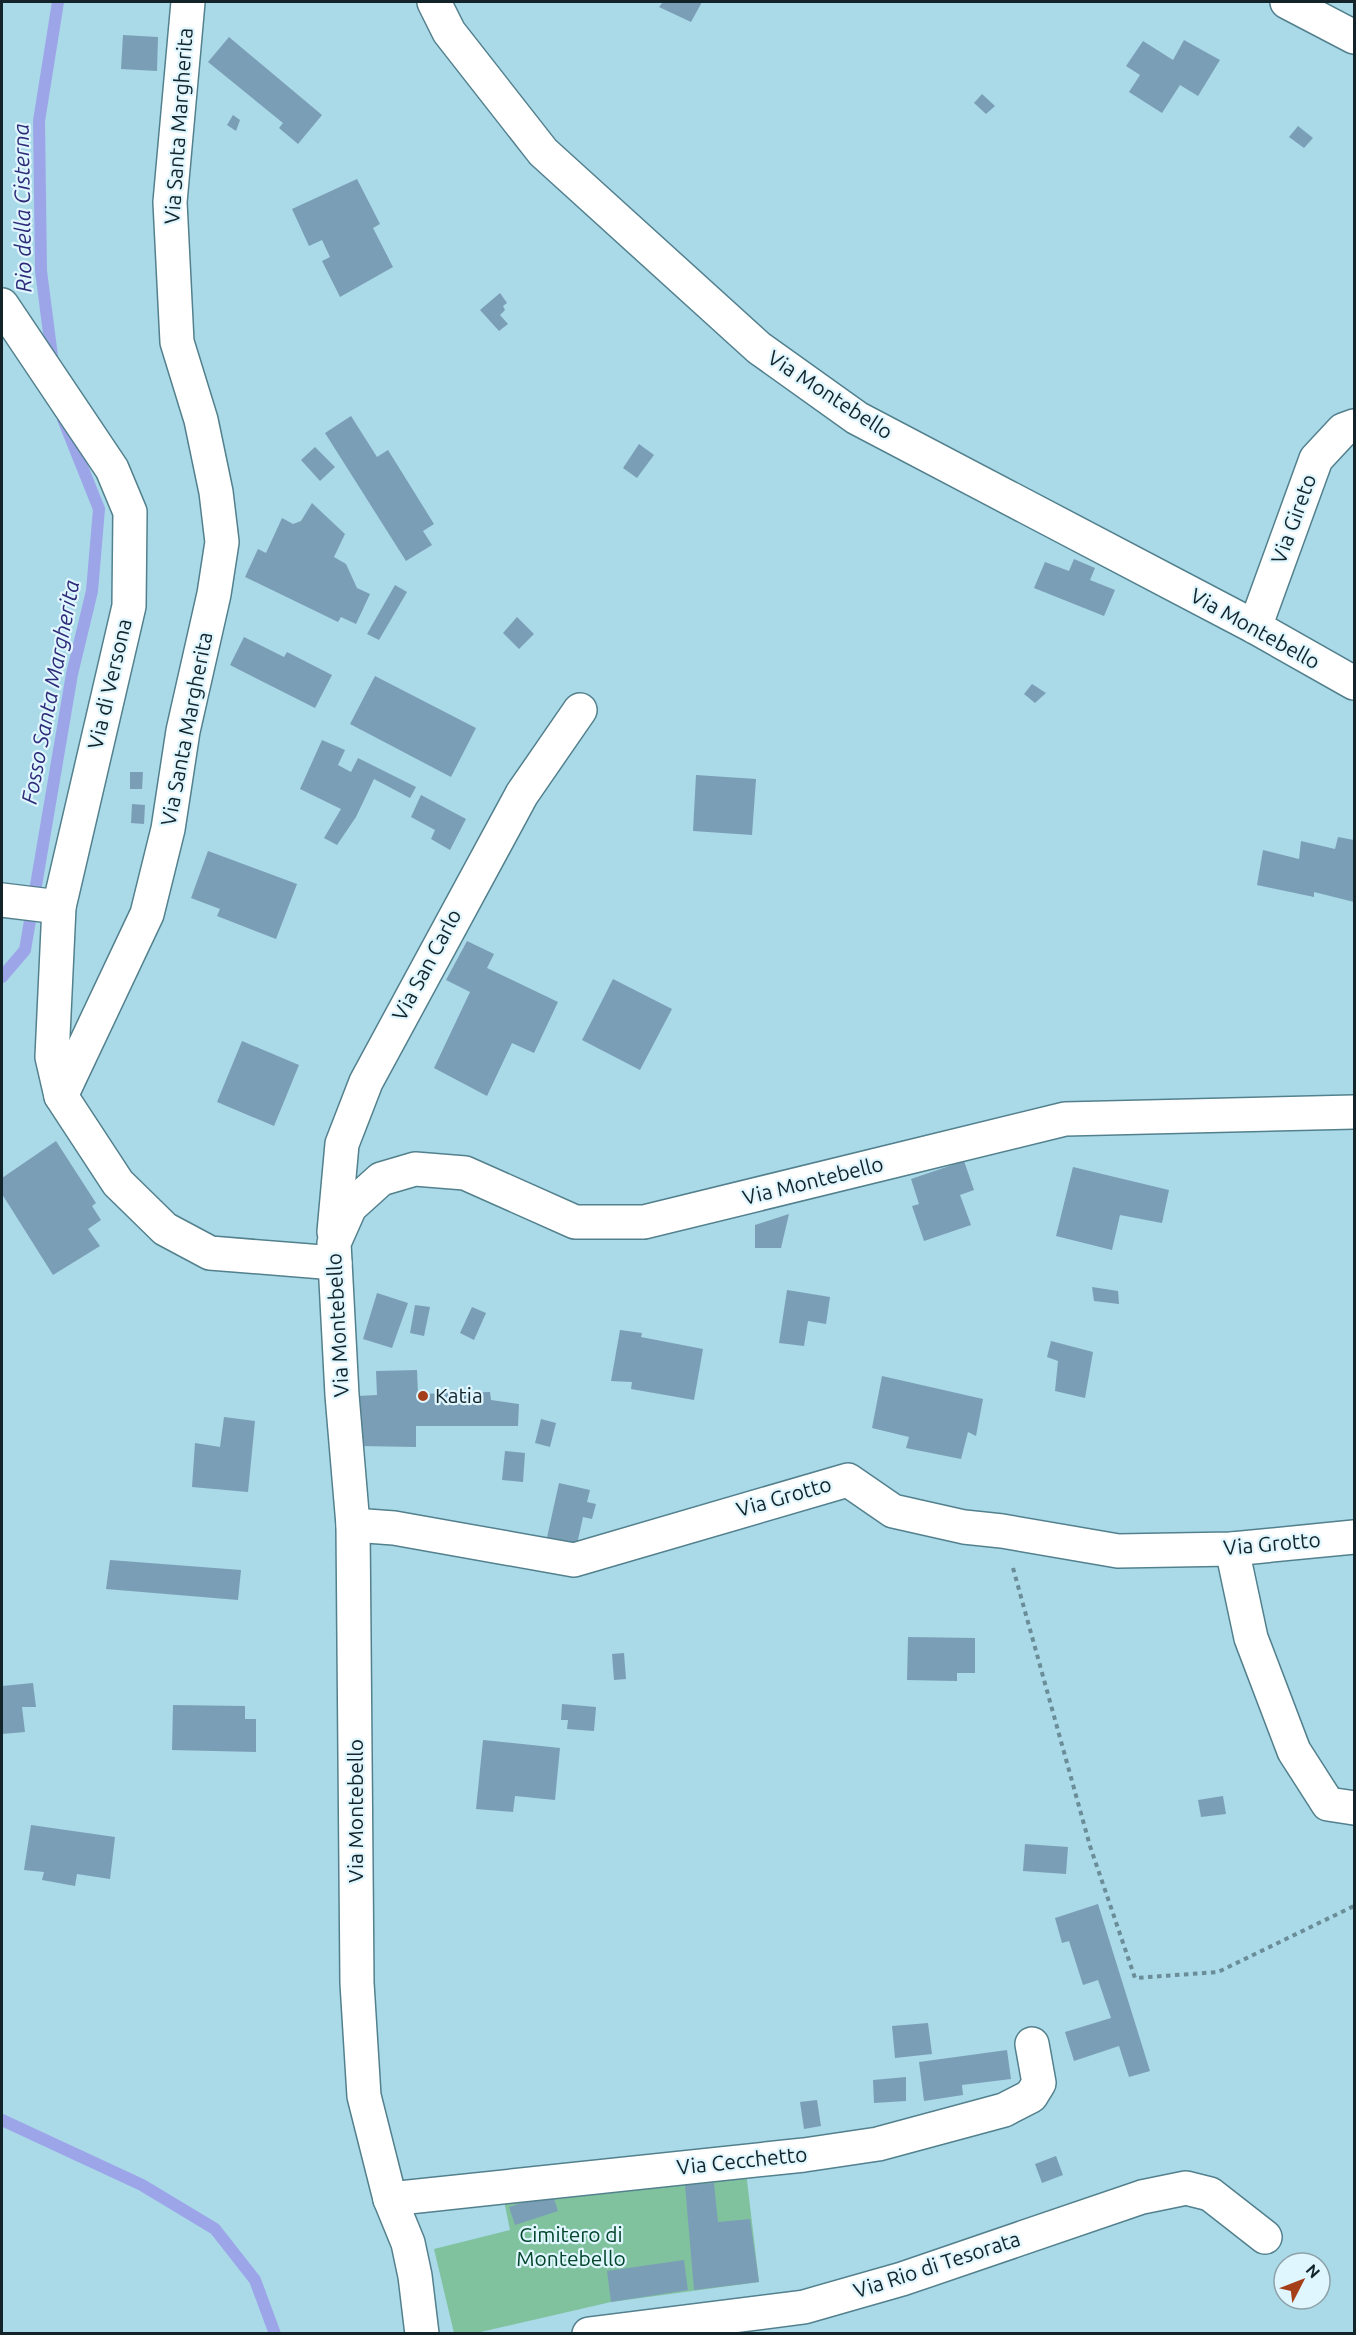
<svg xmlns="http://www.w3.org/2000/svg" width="1356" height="2335" viewBox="0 0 1356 2335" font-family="Ubuntu,sans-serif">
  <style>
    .green { fill: #81c29e }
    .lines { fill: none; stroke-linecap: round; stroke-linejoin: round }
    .stream { stroke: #9da5e9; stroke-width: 12 }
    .building { fill: #7b9eb7 }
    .minor-casing { stroke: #53808d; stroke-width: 36 }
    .path { stroke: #6a8d98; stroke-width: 4; stroke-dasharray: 4.5 4.5; stroke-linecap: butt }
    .minor { stroke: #fff; stroke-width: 33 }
    .poi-dot { fill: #a53f19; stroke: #dff6fe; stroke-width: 2 }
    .labels { text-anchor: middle; stroke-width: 4.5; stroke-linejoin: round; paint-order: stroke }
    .street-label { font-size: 21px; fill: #12242a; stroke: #dff6fe }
    .poi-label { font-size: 21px; fill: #12242a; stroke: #dff6fe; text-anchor: start }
    .park-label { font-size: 21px; fill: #04462b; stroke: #dff6fe }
    .water-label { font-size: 22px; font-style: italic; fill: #2e2b79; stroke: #dff6fe }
  </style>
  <rect width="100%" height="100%" fill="#aad9e8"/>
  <polygon class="green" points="746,2172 759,2282 611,2302 476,2333 454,2333 434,2249 510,2230 503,2196"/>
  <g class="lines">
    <g class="stream">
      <polyline points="53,364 41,271 39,121 58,2"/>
      <polyline points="2,977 25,950 72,674 92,591 99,509 63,419"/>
      <polyline points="2,2120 142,2185 215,2229 255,2280 275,2334"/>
    </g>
  </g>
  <g class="building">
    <polygon points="663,2 702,2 691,22 659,7"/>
    <polygon points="123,35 158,37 157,71 121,69"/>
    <polygon points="229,37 322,115 298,144 279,128 283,123 208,62"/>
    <polygon points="1184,40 1220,60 1198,96 1180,85 1162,113 1129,92 1140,75 1126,66 1143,41 1173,60"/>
    <polygon points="982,94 995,106 986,114 974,103"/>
    <polygon points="233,115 240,120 236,131 227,125"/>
    <polygon points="1298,126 1313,138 1304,148 1289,137"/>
    <polygon points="357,179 380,224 373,228 393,267 340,297 322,261 330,257 322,240 309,246 292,209"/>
    <polygon points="500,293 507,303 503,306 505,310 500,315 508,324 499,331 480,310"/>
    <polygon points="351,416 377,457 388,450 434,524 423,531 432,545 406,561 325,433"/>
    <polygon points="639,444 654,455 637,478 623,468"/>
    <polygon points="315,447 335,467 320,481 301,460"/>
    <polygon points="312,503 345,534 334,557 346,564 357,588 370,594 356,624 341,617 338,622 245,577 258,549 266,553 282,518 293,524 301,521"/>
    <polygon points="1074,559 1095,568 1090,580 1115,590 1104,616 1034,588 1045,562 1069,571"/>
    <polygon points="395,585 407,592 379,640 367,634"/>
    <polygon points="517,617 534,634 519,649 503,633"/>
    <polygon points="244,637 284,657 287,652 332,675 315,708 230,665"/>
    <polygon points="375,676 476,728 451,777 350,724"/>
    <polygon points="1032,684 1046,693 1035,703 1024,694"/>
    <polygon points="322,740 345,750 338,765 351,772 358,758 416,787 410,798 374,779 356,817 337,845 324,838 341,809 300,789"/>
    <polygon points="130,772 143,772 142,789 130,789"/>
    <polygon points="696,775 756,779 752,835 693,831"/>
    <polygon points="421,795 466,819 450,850 431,839 435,830 411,817"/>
    <polygon points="132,804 145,805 144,824 131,823"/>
    <polygon points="1338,837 1354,840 1354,902 1314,892 1314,897 1257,885 1263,850 1299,859 1301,841 1335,849"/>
    <polygon points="208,851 297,884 276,939 217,916 220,909 191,898"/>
    <polygon points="467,941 494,954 487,968 558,1002 534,1053 512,1043 487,1096 434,1068 470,992 446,980"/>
    <polygon points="613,979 672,1009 640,1070 582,1040"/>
    <polygon points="242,1041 299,1065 274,1126 217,1102"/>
    <polygon points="56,1141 96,1203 92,1206 101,1220 88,1229 100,1246 53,1275 2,1194 2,1178"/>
    <polygon points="964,1161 974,1190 960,1195 971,1225 924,1241 912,1206 919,1204 911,1179"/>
    <polygon points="1073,1167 1169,1190 1162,1223 1120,1215 1112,1250 1056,1236"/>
    <polygon points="789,1214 781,1248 755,1248 755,1225"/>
    <polygon points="1092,1287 1118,1291 1119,1304 1094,1301"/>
    <polygon points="787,1290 830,1297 826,1324 808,1321 804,1346 779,1343"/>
    <polygon points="377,1293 408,1303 392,1348 363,1339"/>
    <polygon points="415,1305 430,1307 424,1336 410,1333"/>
    <polygon points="472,1307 486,1313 474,1340 460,1333"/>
    <polygon points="620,1330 642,1333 641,1337 703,1349 694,1400 631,1389 632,1382 611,1381"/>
    <polygon points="1051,1341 1093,1352 1085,1398 1055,1391 1058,1361 1047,1357"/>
    <polygon points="417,1370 418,1394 490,1392 491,1400 519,1404 518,1426 416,1426 416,1447 359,1446 358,1396 377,1395 376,1371"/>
    <polygon points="882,1376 983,1399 976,1436 968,1432 961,1459 906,1448 909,1437 872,1428"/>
    <polygon points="224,1417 255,1421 248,1492 192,1487 195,1443 220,1447"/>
    <polygon points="541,1419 556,1423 550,1447 535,1443"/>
    <polygon points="505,1451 525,1453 523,1482 502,1480"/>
    <polygon points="559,1483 590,1490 587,1502 596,1504 592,1519 583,1517 576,1549 546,1542"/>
    <polygon points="110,1560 241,1570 238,1600 106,1589"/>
    <polygon points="908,1637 975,1638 975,1673 957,1673 957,1681 907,1680"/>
    <polygon points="624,1653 626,1679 614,1680 612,1654"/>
    <polygon points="33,1683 36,1707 22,1707 25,1732 2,1734 2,1686"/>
    <polygon points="562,1704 596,1707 594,1731 567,1729 568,1720 561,1720"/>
    <polygon points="173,1705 245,1706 245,1719 256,1719 256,1752 172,1750"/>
    <polygon points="483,1740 560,1748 555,1800 515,1796 513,1812 476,1809"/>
    <polygon points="1223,1796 1226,1814 1201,1817 1198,1800"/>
    <polygon points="31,1825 115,1837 110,1879 77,1874 75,1886 42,1880 44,1872 24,1870"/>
    <polygon points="1025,1844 1068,1847 1066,1874 1023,1871"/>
    <polygon points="1098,1904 1150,2071 1129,2077 1119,2046 1074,2061 1065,2032 1111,2018 1098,1980 1083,1985 1069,1941 1062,1943 1055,1918"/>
    <polygon points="928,2023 932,2054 895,2058 892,2026"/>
    <polygon points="1007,2050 1011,2079 962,2085 963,2095 924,2101 919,2062"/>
    <polygon points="906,2077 906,2101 874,2103 873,2080"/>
    <polygon points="817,2100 821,2126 804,2129 800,2102"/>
    <polygon points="1056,2156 1063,2175 1042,2183 1035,2164"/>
    <polygon points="714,2183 718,2222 750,2219 759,2282 694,2290 685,2185"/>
    <polygon points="552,2193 558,2211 515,2225 509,2207"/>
    <polygon points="684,2260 688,2290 611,2302 607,2271"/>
  </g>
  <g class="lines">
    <g class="minor-casing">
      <g id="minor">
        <polyline points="434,2 449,32 543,152 759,348 857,418 1255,627 1354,683"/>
        <polyline points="1287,2 1354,37"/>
        <polyline points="2,305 112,469 130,512 129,606 59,907 52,1057 61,1096 118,1183 165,1229 210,1253 335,1263"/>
        <polyline points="1255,627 1316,459 1343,430 1354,426"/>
        <polyline points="2,900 59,907"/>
        <polyline points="61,1096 147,914 168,829 183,731 214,594 222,542 216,492 201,420 177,342 170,202 188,2"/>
        <polyline points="334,1232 342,1144 366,1082 522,794 580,710"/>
        <polyline points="353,1525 394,1528 574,1560 848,1480 893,1511 964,1527 1002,1531 1118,1551 1232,1549 1354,1537"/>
        <polyline points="1232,1549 1251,1638 1294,1751 1328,1804 1354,1808"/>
        <polyline points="390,2199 804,2155 878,2144 1004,2110 1031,2096 1039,2083 1032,2044"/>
        <polyline points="422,2334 415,2276 408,2243 390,2199 364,2096 357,1983 353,1525 342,1395 334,1243 350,1207 381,1179 415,1169 465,1173 575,1222 644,1222 1065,1119 1354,1112"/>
        <polyline points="589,2334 804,2307 902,2279 1142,2197 1186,2188 1210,2194 1265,2237"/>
      </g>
    </g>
    <polyline class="path" points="1013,1568 1090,1846 1135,1978 1218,1972 1354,1906"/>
    <use href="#minor" class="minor"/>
  </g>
  <circle class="poi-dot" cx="423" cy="1396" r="6"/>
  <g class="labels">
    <g class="street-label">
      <text transform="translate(179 126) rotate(-86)" y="7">Via Santa Margherita</text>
      <text transform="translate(830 395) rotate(33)" y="7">Via Montebello</text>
      <text transform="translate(1294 519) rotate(-70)" y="7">Via Gireto</text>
      <text transform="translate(1255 629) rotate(29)" y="7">Via Montebello</text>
      <text transform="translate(110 684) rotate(-77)" y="7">Via di Versona</text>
      <text transform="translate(187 729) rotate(-79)" y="7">Via Santa Margherita</text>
      <text transform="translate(427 965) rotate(-62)" y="7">Via San Carlo</text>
      <text transform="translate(813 1181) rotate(-14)" y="7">Via Montebello</text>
      <text transform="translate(338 1325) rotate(-93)" y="7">Via Montebello</text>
      <text transform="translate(784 1497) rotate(-16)" y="7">Via Grotto</text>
      <text transform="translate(1272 1544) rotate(-5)" y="7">Via Grotto</text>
      <text transform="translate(356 1811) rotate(-90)" y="7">Via Montebello</text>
      <text transform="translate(742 2161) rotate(-6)" y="7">Via Cecchetto</text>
      <text transform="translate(937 2265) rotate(-18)" y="7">Via Rio di Tesorata</text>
    </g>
    <g class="poi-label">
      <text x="435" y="1403">Katia</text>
    </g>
    <g class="park-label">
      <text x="571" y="2242">Cimitero di<tspan x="571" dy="24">Montebello</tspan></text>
    </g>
    <g class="water-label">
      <text transform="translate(22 208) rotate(-91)" y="8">Rio della Cisterna</text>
      <text transform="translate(50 692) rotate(-79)" y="8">Fosso Santa Margherita</text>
    </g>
  </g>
  <rect width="1356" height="2335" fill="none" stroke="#12242a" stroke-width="6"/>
  <g transform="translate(1302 2281) rotate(48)"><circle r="28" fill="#dff6fe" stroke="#8da2a9" stroke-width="1.5"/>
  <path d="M0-4.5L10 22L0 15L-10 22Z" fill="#a53f19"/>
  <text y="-9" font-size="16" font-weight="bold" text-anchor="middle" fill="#12242a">N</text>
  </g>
</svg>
